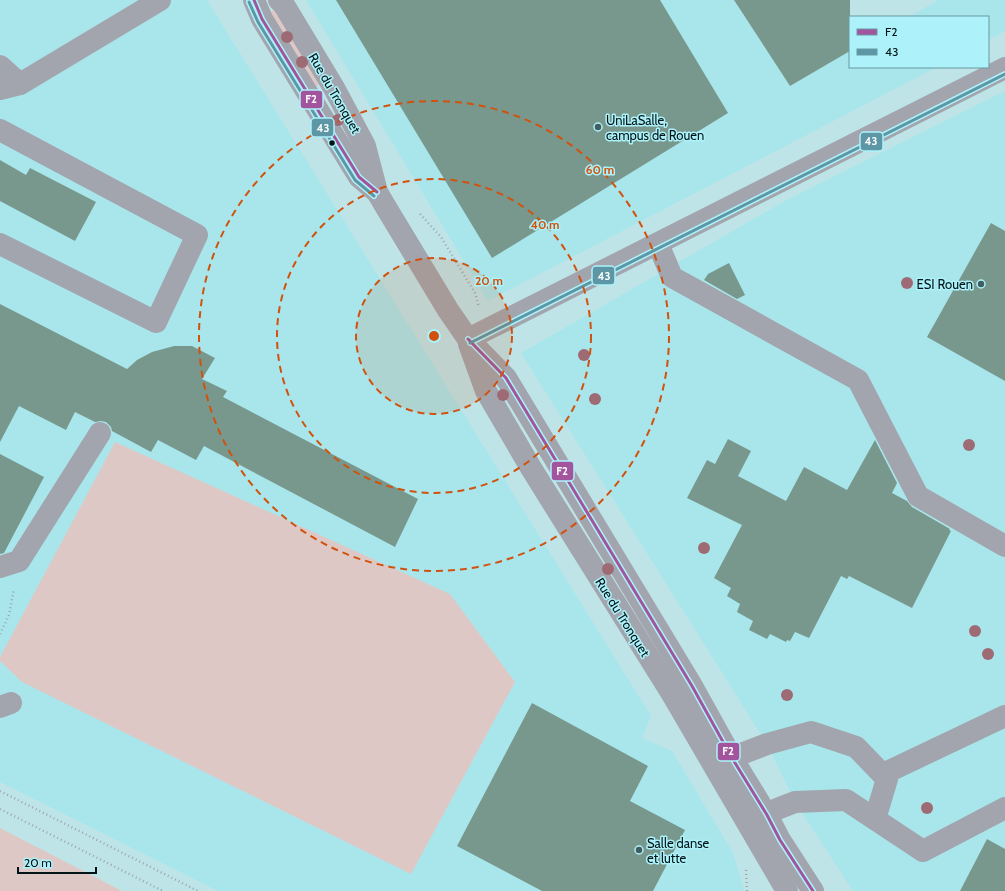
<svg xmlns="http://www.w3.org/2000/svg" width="1005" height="891" viewBox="0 0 1005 891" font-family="Cabin,sans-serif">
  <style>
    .built { fill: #a9e6ec }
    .green { fill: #dec8c6 }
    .building { fill: #78988d }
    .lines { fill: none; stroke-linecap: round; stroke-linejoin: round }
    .path { stroke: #9ca8ae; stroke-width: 2.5; stroke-dasharray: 1 3; stroke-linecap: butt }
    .minor { stroke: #a2a5ad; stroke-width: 22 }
    .bus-1-casing { stroke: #adf2fa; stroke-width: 6 }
    .bus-2-casing { stroke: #adf2fa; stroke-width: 6 }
    .bus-1 { stroke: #a2559d; stroke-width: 3 }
    .bus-2 { stroke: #5d96a5; stroke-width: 3 }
    .tree { fill: #9e6b74 }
    .ring { fill: none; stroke: #d1520d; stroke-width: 2; stroke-dasharray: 7 5 }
    .poi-dot { fill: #425d60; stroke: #adf2fa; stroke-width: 1.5 }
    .bus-dot { fill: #001417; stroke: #adf2fa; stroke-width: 1.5 }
    .labels { text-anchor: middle; stroke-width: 3; stroke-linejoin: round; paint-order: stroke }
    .street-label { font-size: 13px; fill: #001417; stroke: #adf2fa }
    .poi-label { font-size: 13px; fill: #001417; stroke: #adf2fa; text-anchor: start }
    .centre { fill: #d1520d; stroke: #adf2fa; stroke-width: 2 }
    .ring-label { font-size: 12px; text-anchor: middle; font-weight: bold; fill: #d1520d; stroke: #adf2fa; stroke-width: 3; stroke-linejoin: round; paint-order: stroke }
    .line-badge { stroke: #adf2fa; stroke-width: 1.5 }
    .badge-label { font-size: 11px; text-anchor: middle; font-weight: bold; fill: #fff }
  </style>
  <rect width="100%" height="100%" fill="#bee4e8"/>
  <g class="built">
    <polygon points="0,0 207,0 651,716 642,738 672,751 733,853 744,890 742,891 218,891 0,782"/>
    <polygon points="306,0 734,0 790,86 850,51 850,67 937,67 488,301"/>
    <polygon points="938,0 1005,0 1005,31 988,40 988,17 909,17"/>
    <polygon points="1005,91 1005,891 853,891 795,802 767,744 521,353 783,202"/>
  </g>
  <g class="green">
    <polygon points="273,10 275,10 318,80 318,86 315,86 270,12"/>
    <polygon points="115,442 450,594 515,682 411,874 22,682 0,661 0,657"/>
    <polygon points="0,828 122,891 0,891"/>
  </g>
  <g class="building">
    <polygon points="336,0 660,0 728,113 492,258"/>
    <polygon points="734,0 850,0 850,51 790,86"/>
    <polygon points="0,160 26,175 30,168 96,202 75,241 0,201"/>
    <polygon points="991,223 1005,231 1005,381 927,337"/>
    <polygon points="729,263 745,295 737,299 704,280 708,274"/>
    <polygon points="0,304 127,369 137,360 152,352 174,346 192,346 215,358 202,379 227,391 223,397 418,499 395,547 204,446 196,460 158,440 151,452 112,431 111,427 106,422 101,421 95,422 75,412 66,430 19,406 0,442"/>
    <polygon points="728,439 751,451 738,476 786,501 804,467 847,490 875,440 897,483 892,493 907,501 912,507 950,529 949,530 951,531 912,608 849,576 847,579 841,576 809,638 795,632 790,641 787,640 786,642 770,634 767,639 749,630 753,621 737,612 740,604 727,596 731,588 714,578 742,525 687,498 707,460 715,464"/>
    <polygon points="0,454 44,477 4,553 0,554"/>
    <polygon points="532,703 648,766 630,801 685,830 653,891 542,891 457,846"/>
    <polygon points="987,839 1005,849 1005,891 960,891"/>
  </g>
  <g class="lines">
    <g class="path">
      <polyline points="420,214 441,237 475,293 479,307"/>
      <polyline points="0,634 9,615 14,589"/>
      <polyline points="0,791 198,891"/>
      <polyline points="0,809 163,891"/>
      <polyline points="746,870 747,891"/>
    </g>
    <g class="minor">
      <polyline points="254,0 262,19 359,177 377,192"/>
      <polyline points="279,0 284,5 334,88 365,146 377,192 387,209 448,310 468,339 506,378 692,686 732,758 767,815 780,840 813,891"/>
      <polyline points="0,66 20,84"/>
      <polyline points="0,89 20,84 160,0"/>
      <polyline points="0,130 197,235 156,322 0,244"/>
      <polyline points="658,244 672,277 858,380 918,496 1005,546"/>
      <polyline points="468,339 1005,68"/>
      <polyline points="469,344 486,391 531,468 672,694 787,891"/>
      <polyline points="0,567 19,561 100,433"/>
      <polyline points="0,707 11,703"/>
      <polyline points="720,762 767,744 811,732 856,747 887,779 875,819"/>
      <polyline points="883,774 1005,716"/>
      <polyline points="754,822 777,809 795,802 846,800 923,851 1005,808"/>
    </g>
    <g class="bus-1-casing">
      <g id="bus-1">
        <polyline points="254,0 262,19 359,177 377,192"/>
        <polyline points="468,339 506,378 692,686 732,758 767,815 780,840 813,891"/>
      </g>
    </g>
    <g class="bus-2-casing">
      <g id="bus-2">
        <polyline points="249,2 258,22 355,180 374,196"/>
        <polyline points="470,343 1005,74"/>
      </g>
    </g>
    <use href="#bus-1" class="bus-1"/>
    <use href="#bus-2" class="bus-2"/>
  </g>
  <g class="tree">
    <circle cx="287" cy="37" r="6"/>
    <circle cx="302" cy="62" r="6"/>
    <circle cx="338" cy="120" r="6"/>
    <circle cx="907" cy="283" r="6"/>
    <circle cx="584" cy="355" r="6"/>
    <circle cx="503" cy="395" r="6"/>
    <circle cx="595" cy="399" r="6"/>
    <circle cx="969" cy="445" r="6"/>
    <circle cx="704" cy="548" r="6"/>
    <circle cx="608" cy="569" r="6"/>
    <circle cx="975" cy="631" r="6"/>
    <circle cx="988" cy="654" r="6"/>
    <circle cx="787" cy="695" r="6"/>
    <circle cx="927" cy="808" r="6"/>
  </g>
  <circle cx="434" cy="336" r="78" fill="#d1520d" fill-opacity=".12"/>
  <g class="ring">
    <circle cx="434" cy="336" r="78"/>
    <circle cx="434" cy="336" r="157"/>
    <circle cx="434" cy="336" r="235"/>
  </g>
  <g class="poi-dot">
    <circle cx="598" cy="127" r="4"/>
    <circle cx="981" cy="284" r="4"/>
    <circle cx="639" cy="850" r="4"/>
  </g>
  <circle class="bus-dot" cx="332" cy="143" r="3.5"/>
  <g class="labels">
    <g class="street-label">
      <text transform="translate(335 93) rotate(60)" y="5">Rue du Tronquet</text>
      <text transform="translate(623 617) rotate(58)" y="5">Rue du Tronquet</text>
    </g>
    <g class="poi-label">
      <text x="606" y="125">UniLaSalle,<tspan x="606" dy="15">campus de Rouen</tspan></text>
      <text x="973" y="289" text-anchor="end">ESI Rouen</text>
      <text x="647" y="848">Salle danse<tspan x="647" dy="15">et lutte</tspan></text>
    </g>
  </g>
  <circle cx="434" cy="336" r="6" class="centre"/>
  <g class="ring-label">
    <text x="600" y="174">60 m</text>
    <text x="545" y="229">40 m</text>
    <text x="489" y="285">20 m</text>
  </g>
  <g class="line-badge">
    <rect x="300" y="90" width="23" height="19" rx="4" fill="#a2559d"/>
    <rect x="311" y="118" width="23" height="19" rx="4" fill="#5d96a5"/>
    <rect x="860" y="132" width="23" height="19" rx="4" fill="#5d96a5"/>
    <rect x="592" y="266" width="23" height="19" rx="4" fill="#5d96a5"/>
    <rect x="551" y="461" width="23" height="20" rx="4" fill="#a2559d"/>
    <rect x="717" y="742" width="23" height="19" rx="4" fill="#a2559d"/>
  </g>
  <g class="badge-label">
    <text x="311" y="103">F2</text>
    <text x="323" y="132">43</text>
    <text x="871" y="145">43</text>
    <text x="604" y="280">43</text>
    <text x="562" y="475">F2</text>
    <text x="728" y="755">F2</text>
  </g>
  <rect x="849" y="16" width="140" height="52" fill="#adf2fa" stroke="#68999f"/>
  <rect x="857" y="29" width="20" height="6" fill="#a2559d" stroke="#68999f"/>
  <text x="885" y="36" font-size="12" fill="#001417">F2</text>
  <rect x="857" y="49" width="20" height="6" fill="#5d96a5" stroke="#68999f"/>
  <text x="885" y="56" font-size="12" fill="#001417">43</text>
  <path d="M18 867v6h78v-6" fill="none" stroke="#001417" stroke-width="2"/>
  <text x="24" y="867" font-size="12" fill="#001417" stroke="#adf2fa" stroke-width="3" paint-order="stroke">20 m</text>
</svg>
